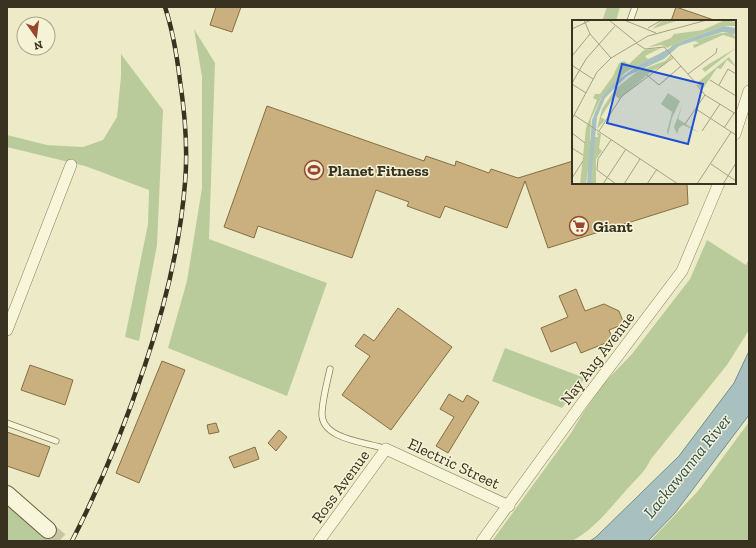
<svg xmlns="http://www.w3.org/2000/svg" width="756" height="548" viewBox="0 0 756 548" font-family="'Zilla Slab',serif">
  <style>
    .green { fill: #bacb9b }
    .water { fill: #a8c1c0; stroke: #6f908f }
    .building { fill: #cab07e; stroke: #876e43 }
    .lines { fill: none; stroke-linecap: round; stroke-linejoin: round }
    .secondary-tunnel { stroke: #c9c6a6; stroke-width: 16; stroke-dasharray: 16 8; stroke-linecap: butt }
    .lane-casing { stroke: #897f5d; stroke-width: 7 }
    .street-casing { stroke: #897f5d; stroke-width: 12 }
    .secondary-casing { stroke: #6a6040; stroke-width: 18 }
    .lane { stroke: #f8f6da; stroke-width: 5.5 }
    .street { stroke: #f8f6da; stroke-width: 11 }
    .secondary { stroke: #f8f6da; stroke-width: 16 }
    .rail-casing { stroke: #393220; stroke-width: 4.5 }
    .rail { stroke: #f5f3d6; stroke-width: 3; stroke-dasharray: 9; stroke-linecap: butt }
    .labels { text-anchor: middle; stroke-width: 3; stroke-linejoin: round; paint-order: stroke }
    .poi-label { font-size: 16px; font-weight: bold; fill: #393220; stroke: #f5f3d6; text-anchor: start }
    .street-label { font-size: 16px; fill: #393220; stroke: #f5f3d6 }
    .water-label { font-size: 17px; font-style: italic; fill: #305158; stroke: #f5f3d6 }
    .inset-road { fill: none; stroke: #a5a184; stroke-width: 1 }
    .view { fill: #1d4ed8; fill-opacity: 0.15; stroke: #1d4ed8; stroke-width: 2 }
    .inset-edge { fill: none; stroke: #393220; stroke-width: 2 }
  </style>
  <rect width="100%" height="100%" fill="#edebc7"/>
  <g class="green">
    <polygon points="607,7 620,7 616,21 602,21"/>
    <polygon points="194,29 215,63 209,239 327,283 287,396 168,348 187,281 202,188 202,77"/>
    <polygon points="121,54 163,110 157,245 139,341 125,337 148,224 149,190 85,166 7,147 7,135 47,145 83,147 103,140 117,117 121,76"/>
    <path d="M 707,240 L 746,265 L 749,259 L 749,330 L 727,365 L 651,459 C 644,473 638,477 628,488 C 611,507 595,529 572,541 L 492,541 L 571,433 L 583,413 L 605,382 L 632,354 L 690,279 Z"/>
    <polygon points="505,348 585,378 562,408 492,381"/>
    <polygon points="749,422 749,541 650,541 698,491"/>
    <polygon points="7,505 51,541 7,541"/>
  </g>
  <polygon class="water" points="749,351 749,415 675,513 648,541 590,541 596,537 679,456 734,383"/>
  <g class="building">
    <polygon points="216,7 241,7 232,32 210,25"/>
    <polygon points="676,7 714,20 714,21 671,21"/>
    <polygon points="267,106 424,161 426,156 455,166 456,161 489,173 491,169 518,178 573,161 573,183 687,183 688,204 548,248 525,181 507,228 445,206 440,218 407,206 409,202 376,190 352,258 258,226 254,238 224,227"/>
    <polygon points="576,289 585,311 604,304 619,311 624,324 609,330 613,340 581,353 576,342 551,352 541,328 568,317 559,296"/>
    <polygon points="398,308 452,347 391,430 342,395 370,356 355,346 364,334 374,341"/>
    <polygon points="162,361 185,370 139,483 116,473"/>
    <polygon points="30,365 73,380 65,405 21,390"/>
    <polygon points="449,394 463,402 467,395 479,402 448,453 436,446 454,417 440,409"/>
    <polygon points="216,423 219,432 209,434 207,425"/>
    <polygon points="279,430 287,437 276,451 268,443"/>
    <polygon points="7,432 50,447 39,477 7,466"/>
    <polygon points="255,447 259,459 234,468 229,457"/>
  </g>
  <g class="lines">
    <polyline class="secondary-tunnel" points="48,530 61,541"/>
    <g class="lane-casing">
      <g id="lane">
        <polyline points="630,21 635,7"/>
        <path d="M 330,369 C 327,383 323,397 322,412 C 320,440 367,442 386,449"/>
        <polyline points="7,423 56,441"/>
      </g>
    </g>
    <g class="street-casing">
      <g id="street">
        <polyline points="735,134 749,91"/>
        <polyline points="7,330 71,165"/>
        <polyline points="319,541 386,449 509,506"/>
        <polyline points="482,541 583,402 682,271 719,183"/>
      </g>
    </g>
    <g class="secondary-casing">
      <polyline id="secondary" points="7,494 48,530"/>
    </g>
    <use href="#lane" class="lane"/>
    <use href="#street" class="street"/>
    <use href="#secondary" class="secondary"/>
    <g class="rail-casing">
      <path id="rail" d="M 72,541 C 101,484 125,426 145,365 C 165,306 180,246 185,183 C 188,149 185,114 180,81 C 177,56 173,31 165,7"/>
    </g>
    <use href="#rail" class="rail"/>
  </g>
  <defs>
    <g id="stadium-ring" transform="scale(1)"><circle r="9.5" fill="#f5f3d6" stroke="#96472e" stroke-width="1.5"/><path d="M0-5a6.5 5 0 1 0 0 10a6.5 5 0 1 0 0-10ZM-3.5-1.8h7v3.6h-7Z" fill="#96472e"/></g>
    <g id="supermarket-ring" transform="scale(1)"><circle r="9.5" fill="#f5f3d6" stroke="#96472e" stroke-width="1.5"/><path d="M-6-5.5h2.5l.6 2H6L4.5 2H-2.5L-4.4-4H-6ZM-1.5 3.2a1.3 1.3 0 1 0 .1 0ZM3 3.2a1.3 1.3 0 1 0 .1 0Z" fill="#96472e"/></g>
  </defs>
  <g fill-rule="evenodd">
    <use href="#stadium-ring" x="314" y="170"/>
    <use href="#supermarket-ring" x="579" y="226"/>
  </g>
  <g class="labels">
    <g class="poi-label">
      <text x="328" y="176">Planet Fitness</text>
      <text x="593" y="232">Giant</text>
    </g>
    <g class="street-label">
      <text transform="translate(597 358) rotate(-53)" y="6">Nay Aug Avenue</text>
      <text transform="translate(454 463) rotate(25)" y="6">Electric Street</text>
      <text transform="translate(340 486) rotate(-54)" y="6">Ross Avenue</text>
    </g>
    <g class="water-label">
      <text transform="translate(687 466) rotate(-51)" y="6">Lackawanna River</text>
    </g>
  </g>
  <g transform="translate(572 20)">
    <rect width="164" height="164" fill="#edebc7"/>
    <path d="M 91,0 L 107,0 L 80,9 ZM 153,0 L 164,0 L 157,3 L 164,1 L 164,6 L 152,6 L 113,20 L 97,30 L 100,25 L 95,28 L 90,25 L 76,27 L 99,18 L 102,14 L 131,10 ZM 149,13 L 161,13 L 164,19 L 151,15 L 122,28 L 121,25 L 127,23 L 122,21 ZM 89,28 L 73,36 L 76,39 L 85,35 L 54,52 L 30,76 L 19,99 L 18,120 L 22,121 L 22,117 L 26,117 L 25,112 L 29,114 L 27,128 L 30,131 L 24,139 L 24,164 L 18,164 L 19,150 L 16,150 L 14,164 L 8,164 L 14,108 L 25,80 L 21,78 L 23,74 L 28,74 L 41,56 L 47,43 L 52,41 L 57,44 L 72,30 ZM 164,28 L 133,52 L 130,49 L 137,44 ZM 99,35 L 100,37 L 90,46 L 80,51 L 47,79 L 43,75 L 29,97 L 33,100 L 25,109 L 30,89 L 43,69 L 66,51 L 93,41 ZM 157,37 L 164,47 L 155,40 L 149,49 L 145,48 L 130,70 L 125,63 ZM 96,73 L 108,81 L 100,98 L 96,115 L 95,111 L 100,92 L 89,84 ZM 111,83 L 106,99 L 128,113 L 111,105 L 107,108 L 105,114 L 102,107 Z" fill="#bacb9b"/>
    <path d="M 152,6 L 163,8 L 164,14 L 150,12 L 107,26 L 92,39 L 55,56 L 33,78 L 25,97 L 19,164 L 15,164 L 20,100 L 30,76 L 42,63 L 68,44 L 113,20 Z" fill="#a8c1c0"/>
    <path class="inset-road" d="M 12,0 L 18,14 L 39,38M 37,0 L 64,22M 52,0 L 84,13M 76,8 L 90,0M 0,9 L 19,0M 64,23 L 73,29 L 92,27 L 123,62M 0,36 L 18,14M 1,46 L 21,59M 116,54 L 144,33 L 145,28M 75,55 L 87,65 L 109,46M 138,60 L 164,76M 0,63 L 14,39 L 43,6M 0,64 L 14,73M 125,65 L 133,75 L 164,94M 147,65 L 156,49 L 164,54M 124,89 L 164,115M 2,95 L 106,164M 0,99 L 25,52 L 39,38 L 76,16 L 135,0M 113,104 L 133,75M 152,108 L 162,93M 27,111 L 50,76 L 102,37M 130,111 L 148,84M 0,113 L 13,123M 39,120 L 26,139 L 25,150 L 44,164M 0,128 L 11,135M 139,144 L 164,161M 0,158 L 11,141M 31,164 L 54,129M 52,164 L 68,139M 75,164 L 85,149M 125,164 L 159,112M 151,164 L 164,143"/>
    <path class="view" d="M 50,44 L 131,64 L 116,124 L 35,103 Z"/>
    <rect width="164" height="164" class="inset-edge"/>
  </g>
  <rect width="756" height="548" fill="none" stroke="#393220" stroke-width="16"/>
  <g transform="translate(36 36) rotate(166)"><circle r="19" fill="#f5f3d6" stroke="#aaa68d"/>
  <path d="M0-3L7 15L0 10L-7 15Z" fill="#96472e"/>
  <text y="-6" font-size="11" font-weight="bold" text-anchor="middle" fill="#393220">N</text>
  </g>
</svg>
